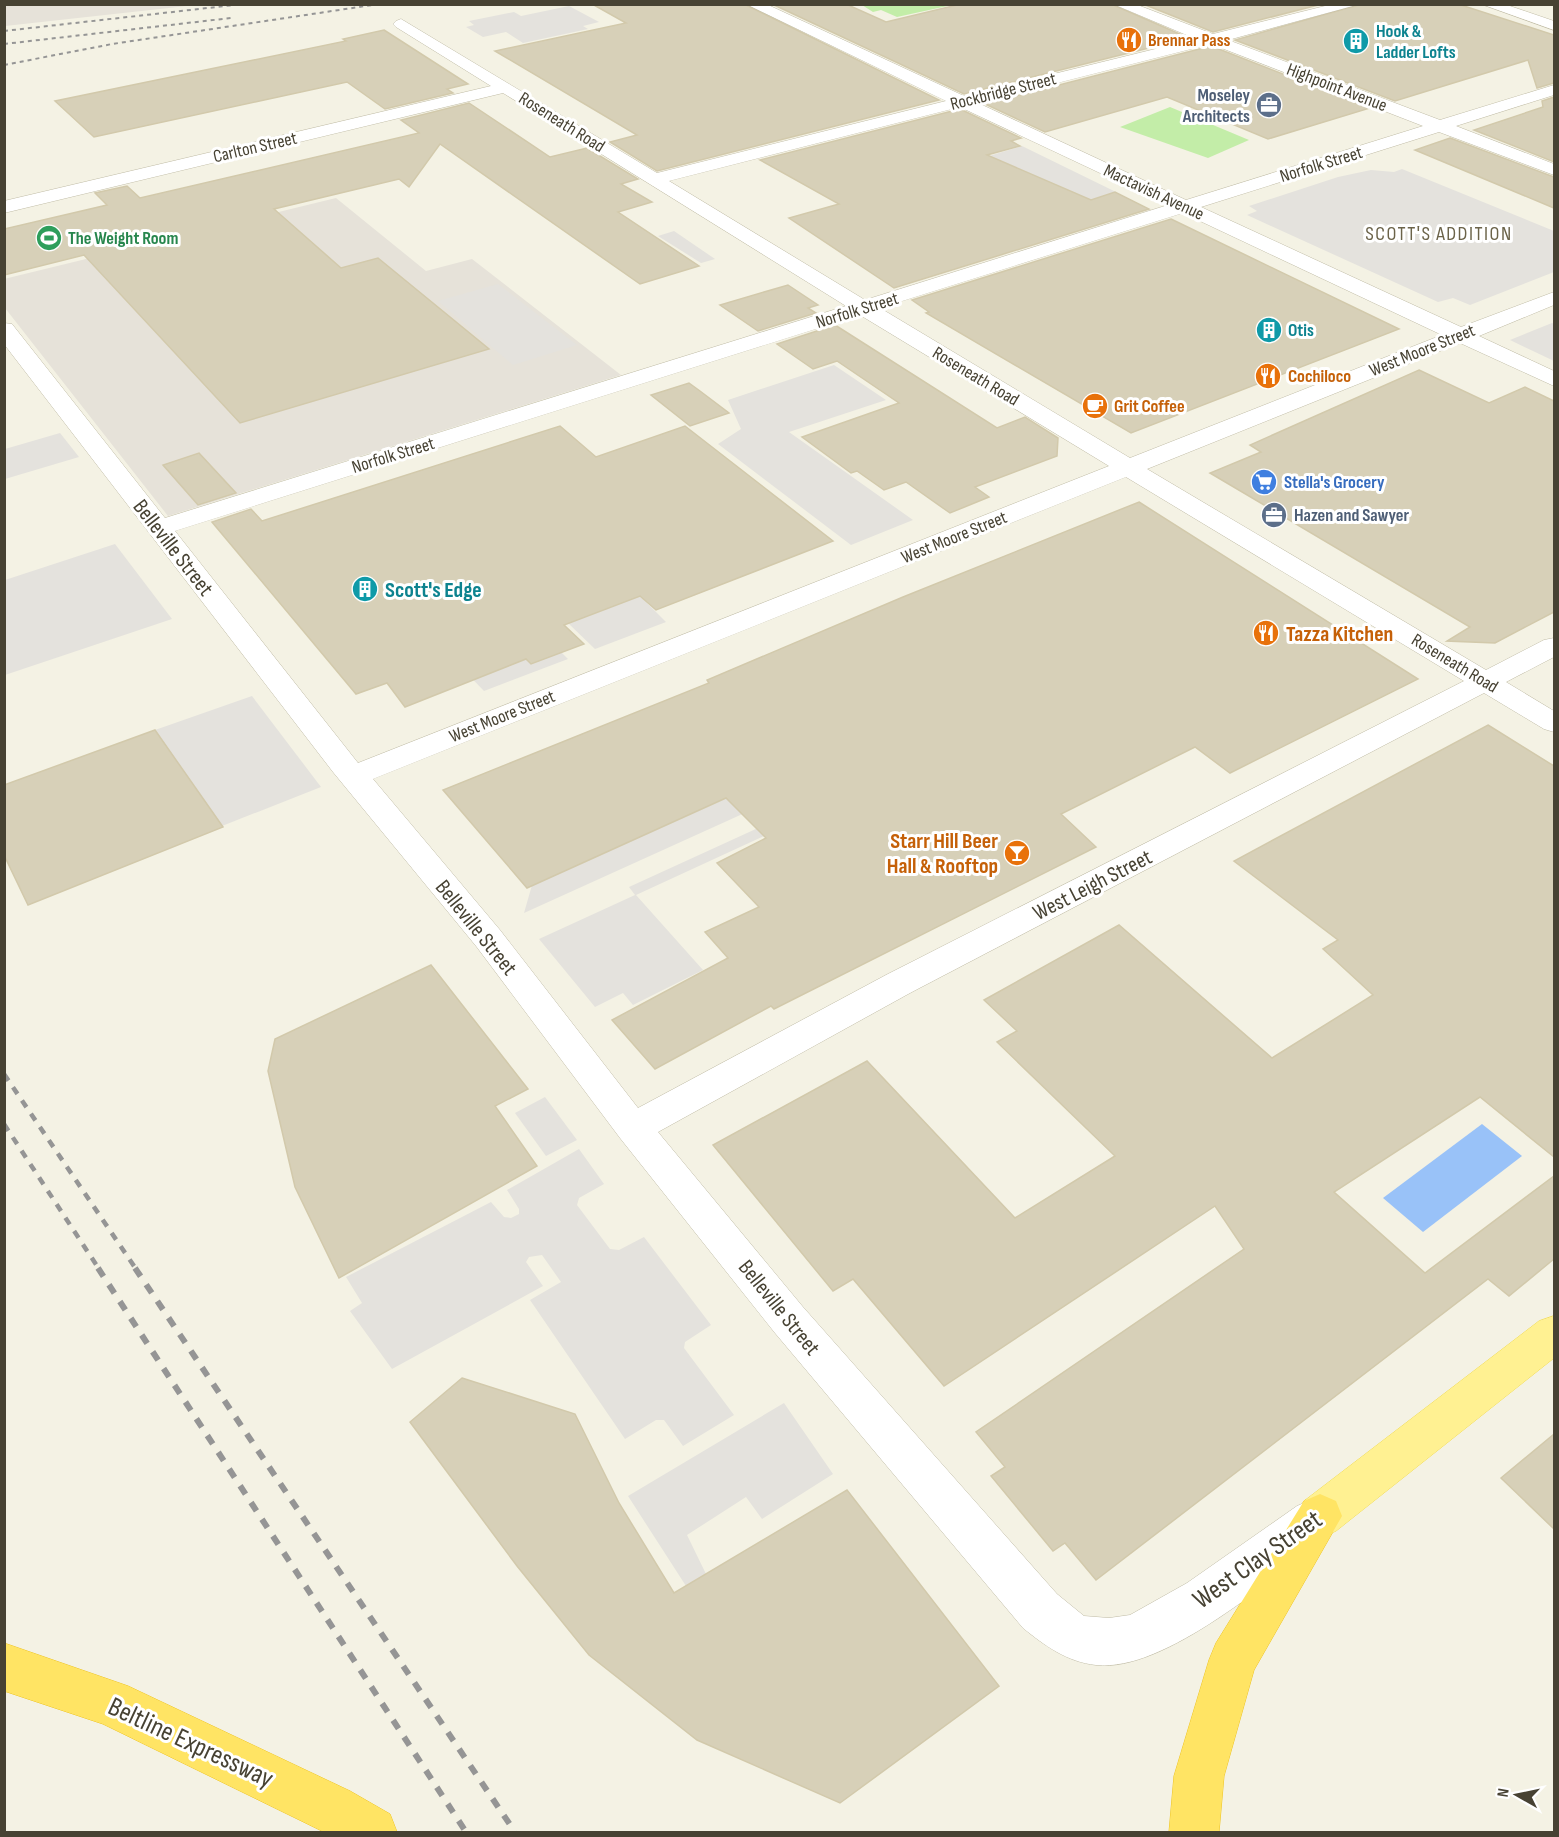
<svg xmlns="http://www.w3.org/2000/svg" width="1559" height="1837" viewBox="0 0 1559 1837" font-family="'Sofia Sans Condensed',sans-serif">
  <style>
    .industrial { fill: #e6e2d9 }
    .green { fill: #c3eda8 }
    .parking { fill: #e4e2dd }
    .water { fill: #99c2f8 }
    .building { fill: #d7d0b8; stroke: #d2c9ab; stroke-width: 1.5 }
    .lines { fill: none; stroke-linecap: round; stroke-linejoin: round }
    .minor-casing { stroke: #c0bca6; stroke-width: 1 }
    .major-casing { stroke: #f1db56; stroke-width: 1 }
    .highway-casing { stroke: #eec424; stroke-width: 1 }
    .minor { fill: #fff; fill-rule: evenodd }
    .major { fill: #fff192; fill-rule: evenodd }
    .highway { fill: #ffe464; fill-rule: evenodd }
    .rail-far2 { stroke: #959595; stroke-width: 2; stroke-dasharray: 4 4; stroke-linecap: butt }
    .rail-far1 { stroke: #959595; stroke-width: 4.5; stroke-dasharray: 8 8; stroke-linecap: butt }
    .rail { stroke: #959595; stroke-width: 6; stroke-dasharray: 10 10; stroke-linecap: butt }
    .labels { text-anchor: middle; stroke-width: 6; stroke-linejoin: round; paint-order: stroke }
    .far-culture-label { font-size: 18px; font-weight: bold; fill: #0d838f; stroke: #fff; text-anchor: start }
    .far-food-label { font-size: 18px; font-weight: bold; fill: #c56008; stroke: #fff; text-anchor: start }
    .far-street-label { font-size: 18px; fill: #474233; stroke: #fff }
    .far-service-label { font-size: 18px; font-weight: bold; fill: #4e5e75; stroke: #fff; text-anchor: end }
    .far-leisure-label { font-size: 18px; font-weight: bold; fill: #27864d; stroke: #fff; text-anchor: start }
    .far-shop-label { font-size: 18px; font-weight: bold; fill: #366cbe; stroke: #fff; text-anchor: start }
    .far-neighbourhood-label { font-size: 20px; letter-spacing: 1.5px; fill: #6b6349; stroke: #fff }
    .street-label { font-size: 22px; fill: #474233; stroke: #fff }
    .culture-label { font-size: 22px; font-weight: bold; fill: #0d838f; stroke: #fff; text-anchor: start }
    .food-label { font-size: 22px; font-weight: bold; fill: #c56008; stroke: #fff; text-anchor: start }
    .near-street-label { font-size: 27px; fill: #474233; stroke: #fff }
  </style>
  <rect width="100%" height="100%" fill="#f4f2e4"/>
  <g class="industrial">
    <polygon points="5,4 196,4 196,5 5,26"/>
    <polygon points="336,198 426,271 472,259 621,375 168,516 5,308 4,279"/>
  </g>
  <g class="green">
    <polygon points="862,5 952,5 897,17 881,10 873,12"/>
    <polygon points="1170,107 1249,140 1208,158 1120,127"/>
  </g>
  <g class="parking">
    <polygon points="569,6 599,22 583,26 588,29 523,43 506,32 483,37 466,27 474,25 469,21 514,12 521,16"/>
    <polygon points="1022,146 1116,192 1075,205 1019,169 989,156"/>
    <polygon points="1402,169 1554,231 1554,272 1470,305 1453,298 1438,302 1247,215 1257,211 1249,206 1338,177 1371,170 1394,172"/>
    <polygon points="674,231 715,259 701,263 658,236"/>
    <polygon points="498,284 577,345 513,365 438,301"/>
    <polygon points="1552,323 1554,324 1554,361 1510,340"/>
    <polygon points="834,365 886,400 789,432 913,520 851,545 718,444 741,429 728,400"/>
    <polygon points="60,433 79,457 5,479 5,449"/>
    <polygon points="115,544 172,619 5,675 5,580"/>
    <polygon points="640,596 666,622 595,649 568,623"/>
    <polygon points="561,652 568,659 484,691 457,663"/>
    <polygon points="252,696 321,787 222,826 155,730"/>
    <polygon points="772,778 789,793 524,913 532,885"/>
    <polygon points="804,807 812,814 636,895 703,970 633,1005 623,993 595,1007 539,939 635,895 629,887"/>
    <polygon points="545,1097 577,1140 546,1156 515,1113"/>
    <polygon points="579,1149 604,1184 579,1198 577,1205 610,1249 619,1250 644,1237 711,1325 685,1342 684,1348 734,1415 683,1446 664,1420 656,1420 625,1439 530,1300 561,1282 542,1255 529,1257 526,1262 543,1286 392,1369 350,1311 362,1303 346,1277 491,1202 504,1217 511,1218 519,1214 519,1209 507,1190"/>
    <polygon points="784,1403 833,1474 762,1519 746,1497 687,1535 706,1574 686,1586 628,1496"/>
  </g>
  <polygon class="water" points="1482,1124 1522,1156 1423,1232 1383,1198"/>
  <g class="building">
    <polygon points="592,4 744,4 939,100 657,171 610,142 637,135 495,51 626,23"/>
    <polygon points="772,4 846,4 886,22 961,4 1111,4 1189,38 964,94"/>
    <polygon points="1143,4 1322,4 1213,32"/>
    <polygon points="1362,4 1458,4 1554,35 1554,83 1537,88 1528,60 1395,101 1235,40"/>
    <polygon points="384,30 468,84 447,89 453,93 385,109 347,82 94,137 55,101 346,41 343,39"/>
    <polygon points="1211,46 1370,108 1268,139 1167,97 1045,132 985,104"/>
    <polygon points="1554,97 1554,162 1474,130 1543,107 1542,101"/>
    <polygon points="469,103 550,157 587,148 638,179 621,184 652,202 618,212 699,266 640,284 440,144 409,187 399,179 274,209 341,268 378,258 489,349 240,423 84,255 4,275 4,229 107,205 95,193 127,186 140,198 419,133 401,120"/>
    <polygon points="960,109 1021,138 1011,141 1020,146 987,155 1091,200 1115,192 1149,209 894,288 789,218 839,204 760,160"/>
    <polygon points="1450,138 1554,177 1554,208 1415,150"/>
    <polygon points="1171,219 1399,329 1131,433 926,313 929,312 912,300"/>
    <polygon points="788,285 818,305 808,308 816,313 758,331 720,305"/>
    <polygon points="835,325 997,428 1025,417 1058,438 1057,456 975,487 989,497 950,513 906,482 884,490 857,471 851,473 802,437 899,403 837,361 813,369 777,344"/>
    <polygon points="1419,370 1489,403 1525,387 1554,401 1554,612 1495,643 1447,641 1470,627 1210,473 1261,452 1250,445"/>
    <polygon points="689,383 700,391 729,413 690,426 651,395"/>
    <polygon points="560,426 596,457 685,426 833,541 656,610 640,596 564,625 584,644 531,664 526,659 405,707 387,683 356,694 212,522 251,509 262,521"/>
    <polygon points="199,453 236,493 198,505 163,465"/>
    <polygon points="1139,502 1418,679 1230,773 1195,747 1061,814 1096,847 774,1009 771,1006 655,1069 612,1020 728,958 705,932 759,907 717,863 766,838 726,798 527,888 443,790 709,683 707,680 903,597"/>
    <polygon points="1488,725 1554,766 1554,1157 1480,1097 1334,1192 1425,1273 1554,1176 1554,1259 1509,1296 1488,1279 1096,1580 1065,1543 1053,1551 991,1476 1005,1467 976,1432 1244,1249 1215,1206 944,1386 853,1279 833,1291 713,1145 867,1061 1015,1218 1115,1156 997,1042 1017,1031 984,1000 1119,925 1272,1058 1373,995 1323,949 1338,940 1234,861"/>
    <polygon points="155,730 223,827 28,905 4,855 4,785"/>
    <polygon points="431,965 528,1089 495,1106 537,1166 339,1278 295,1187 268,1071 275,1039"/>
    <polygon points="462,1378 575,1414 619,1503 674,1593 847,1490 999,1686 840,1803 697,1740 589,1655 517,1566 410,1422"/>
    <polygon points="1554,1434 1554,1529 1501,1478"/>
  </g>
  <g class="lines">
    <g class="minor-casing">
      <g id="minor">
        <path d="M 746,4 L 766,4 L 964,96 L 1196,39 L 1113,4 L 1135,4 L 1213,34 L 1333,4 L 1360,4 L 1228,40 L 1440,120 L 1554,85 L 1554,95 L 1456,126 L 1554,164 L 1554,175 L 1439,132 L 1201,207 L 1461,327 L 1554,292 L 1554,305 L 1479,336 L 1554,371 L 1554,386 L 1460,343 L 1147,469 L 1486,670 L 1544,640 L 1554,638 L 1554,657 L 1506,682 L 1554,711 L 1554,732 L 1544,729 L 1484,693 L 910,993 L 658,1132 L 803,1307 L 1057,1594 L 1084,1616 L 1109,1618 L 1130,1615 L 1187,1583 L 1297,1506 L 1313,1499 L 1329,1506 L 1335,1521 L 1329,1536 C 1274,1576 1165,1673 1096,1665 C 1067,1662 1044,1645 1023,1628 L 775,1333 L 620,1138 L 476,946 L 333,772 L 4,344 L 4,323 L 12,324 L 165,518 L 846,306 L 503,93 L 4,213 L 4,201 L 491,86 L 396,27 L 393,24 L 396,21 L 401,19 L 657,173 L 946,101 ZM 1211,44 L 1423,126 L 1186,200 L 978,103 ZM 960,107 L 1168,205 L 865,300 L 669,181 ZM 1183,213 L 1442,335 L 1130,458 L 880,308 ZM 860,315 L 1109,466 L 358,763 L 175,531 ZM 1126,477 L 1464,681 L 886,975 L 638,1108 L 500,930 L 373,779 Z"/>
        <polygon points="1481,4 1504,4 1554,21 1554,30"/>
      </g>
    </g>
    <g class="major-casing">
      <polygon id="major" points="1554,1316 1554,1358 1336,1531 1320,1538 1304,1531 1298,1516 1304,1501 1539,1321"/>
    </g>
    <g class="highway-casing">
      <g id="highway">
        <polygon points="1320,1494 1336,1501 1342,1516 1254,1670 1224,1776 1219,1832 1169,1832 1174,1776 1209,1660 1216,1643 1304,1501"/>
        <polygon points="4,1643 128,1686 350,1791 390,1814 397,1832 324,1832 103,1724 4,1691"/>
      </g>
    </g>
    <use href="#minor" class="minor"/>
    <use href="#major" class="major"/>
    <use href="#highway" class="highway"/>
    <g class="rail-far2">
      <polyline points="4,31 243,4"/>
      <polyline points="4,44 231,18"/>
      <polyline points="4,65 112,44 379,4"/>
    </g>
    <g class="rail-far1">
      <polyline points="4,1074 136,1269"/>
      <polyline points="4,1124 99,1269"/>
    </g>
    <g class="rail">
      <polyline points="98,1268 466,1832"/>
      <polyline points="135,1268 515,1832"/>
    </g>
  </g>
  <defs>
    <g id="restaurant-disc" transform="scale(1.35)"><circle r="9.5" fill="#e8710a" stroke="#fff"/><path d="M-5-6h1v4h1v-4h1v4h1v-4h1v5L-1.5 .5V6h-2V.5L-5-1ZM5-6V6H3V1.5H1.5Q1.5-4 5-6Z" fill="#fff"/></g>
    <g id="building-disc" transform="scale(1.35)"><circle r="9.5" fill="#0f9aa8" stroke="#fff"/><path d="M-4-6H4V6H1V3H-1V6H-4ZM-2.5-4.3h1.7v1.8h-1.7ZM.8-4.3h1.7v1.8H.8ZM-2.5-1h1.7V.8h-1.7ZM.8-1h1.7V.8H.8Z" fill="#fff"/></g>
    <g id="office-disc" transform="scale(1.35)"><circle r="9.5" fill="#5c6f8a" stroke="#fff"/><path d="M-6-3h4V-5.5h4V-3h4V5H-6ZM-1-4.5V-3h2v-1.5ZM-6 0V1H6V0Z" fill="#fff"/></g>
    <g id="stadium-disc" transform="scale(1.35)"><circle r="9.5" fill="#2e9e5b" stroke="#fff"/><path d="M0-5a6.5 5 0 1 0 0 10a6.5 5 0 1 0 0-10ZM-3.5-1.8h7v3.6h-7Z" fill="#fff"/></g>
    <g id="cafe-disc" transform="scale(1.35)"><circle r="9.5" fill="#e8710a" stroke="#fff"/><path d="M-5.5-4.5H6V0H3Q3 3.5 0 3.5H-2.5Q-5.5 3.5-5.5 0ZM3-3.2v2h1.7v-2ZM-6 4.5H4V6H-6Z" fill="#fff"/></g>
    <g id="supermarket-disc" transform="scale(1.35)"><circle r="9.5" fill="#3f7fe0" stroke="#fff"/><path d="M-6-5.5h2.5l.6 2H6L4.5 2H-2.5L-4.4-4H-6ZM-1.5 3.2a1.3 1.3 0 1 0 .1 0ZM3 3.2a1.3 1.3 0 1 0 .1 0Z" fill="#fff"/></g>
    <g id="bar-disc" transform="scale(1.35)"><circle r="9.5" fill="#e8710a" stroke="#fff"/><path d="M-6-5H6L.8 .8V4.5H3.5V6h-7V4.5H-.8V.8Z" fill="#fff"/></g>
  </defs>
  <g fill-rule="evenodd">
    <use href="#restaurant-disc" x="1129" y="40"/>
    <use href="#building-disc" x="1356" y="41"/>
    <use href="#office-disc" x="1269" y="105"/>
    <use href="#stadium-disc" x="49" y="238"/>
    <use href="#building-disc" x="1269" y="330"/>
    <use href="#restaurant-disc" x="1268" y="376"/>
    <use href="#cafe-disc" x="1095" y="406"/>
    <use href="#supermarket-disc" x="1264" y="482"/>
    <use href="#office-disc" x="1274" y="515"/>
    <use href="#building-disc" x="365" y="589"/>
    <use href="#restaurant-disc" x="1266" y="633"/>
    <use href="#bar-disc" x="1017" y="853"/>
  </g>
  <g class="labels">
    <g class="far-culture-label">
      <text x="1376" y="37">Hook &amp;<tspan x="1376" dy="21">Ladder Lofts</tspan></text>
      <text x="1288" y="336">Otis</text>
    </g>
    <g class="far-food-label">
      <text x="1148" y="46">Brennar Pass</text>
      <text x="1288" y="382">Cochiloco</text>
      <text x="1114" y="412">Grit Coffee</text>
    </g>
    <g class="far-street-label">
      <text transform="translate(1337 87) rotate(21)" y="6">Highpoint Avenue</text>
      <text transform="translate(1003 91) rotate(-14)" y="6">Rockbridge Street</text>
      <text transform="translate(562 122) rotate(32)" y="6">Roseneath Road</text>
      <text transform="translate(255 147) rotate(-13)" y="6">Carlton Street</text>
      <text transform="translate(1321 164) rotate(-17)" y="6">Norfolk Street</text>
      <text transform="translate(1154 192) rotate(25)" y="6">Mactavish Avenue</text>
      <text transform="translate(857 310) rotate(-17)" y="6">Norfolk Street</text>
      <text transform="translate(1422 350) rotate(-22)" y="6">West Moore Street</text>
      <text transform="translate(976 376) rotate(31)" y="6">Roseneath Road</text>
      <text transform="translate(393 455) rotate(-17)" y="6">Norfolk Street</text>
      <text transform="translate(954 537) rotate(-22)" y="6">West Moore Street</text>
      <text transform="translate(1455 663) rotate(31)" y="6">Roseneath Road</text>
      <text transform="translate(502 716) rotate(-22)" y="6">West Moore Street</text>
    </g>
    <g class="far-service-label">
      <text x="1250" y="101">Moseley<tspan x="1250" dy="21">Architects</tspan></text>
      <text x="1294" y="521" text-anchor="start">Hazen and Sawyer</text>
    </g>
    <g class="far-leisure-label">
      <text x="68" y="244">The Weight Room</text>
    </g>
    <g class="far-shop-label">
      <text x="1284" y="488">Stella's Grocery</text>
    </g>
    <g class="far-neighbourhood-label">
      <text x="1439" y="240">SCOTT'S ADDITION</text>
    </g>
    <g class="street-label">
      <text transform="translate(174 547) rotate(52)" y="8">Belleville Street</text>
      <text transform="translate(1092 884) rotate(-27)" y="8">West Leigh Street</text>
      <text transform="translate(477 927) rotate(51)" y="8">Belleville Street</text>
      <text transform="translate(780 1307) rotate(51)" y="8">Belleville Street</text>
    </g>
    <g class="culture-label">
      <text x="385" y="597">Scott's Edge</text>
    </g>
    <g class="food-label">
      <text x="1286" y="641">Tazza Kitchen</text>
      <text x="998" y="848" text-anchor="end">Starr Hill Beer<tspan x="998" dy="25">Hall &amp; Rooftop</tspan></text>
    </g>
    <g class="near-street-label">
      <text transform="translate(1257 1559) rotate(-35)" y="9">West Clay Street</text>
      <text transform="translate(191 1742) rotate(25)" y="9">Beltline Expressway</text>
    </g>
  </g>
  <rect width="1559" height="1837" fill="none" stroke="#474233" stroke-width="12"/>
  <g transform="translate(1517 1795) rotate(279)" stroke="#ffffff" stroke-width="4.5" paint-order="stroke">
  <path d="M0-4.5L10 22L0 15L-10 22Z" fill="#474233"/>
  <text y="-9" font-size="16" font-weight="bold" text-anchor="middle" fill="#474233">N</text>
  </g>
</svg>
